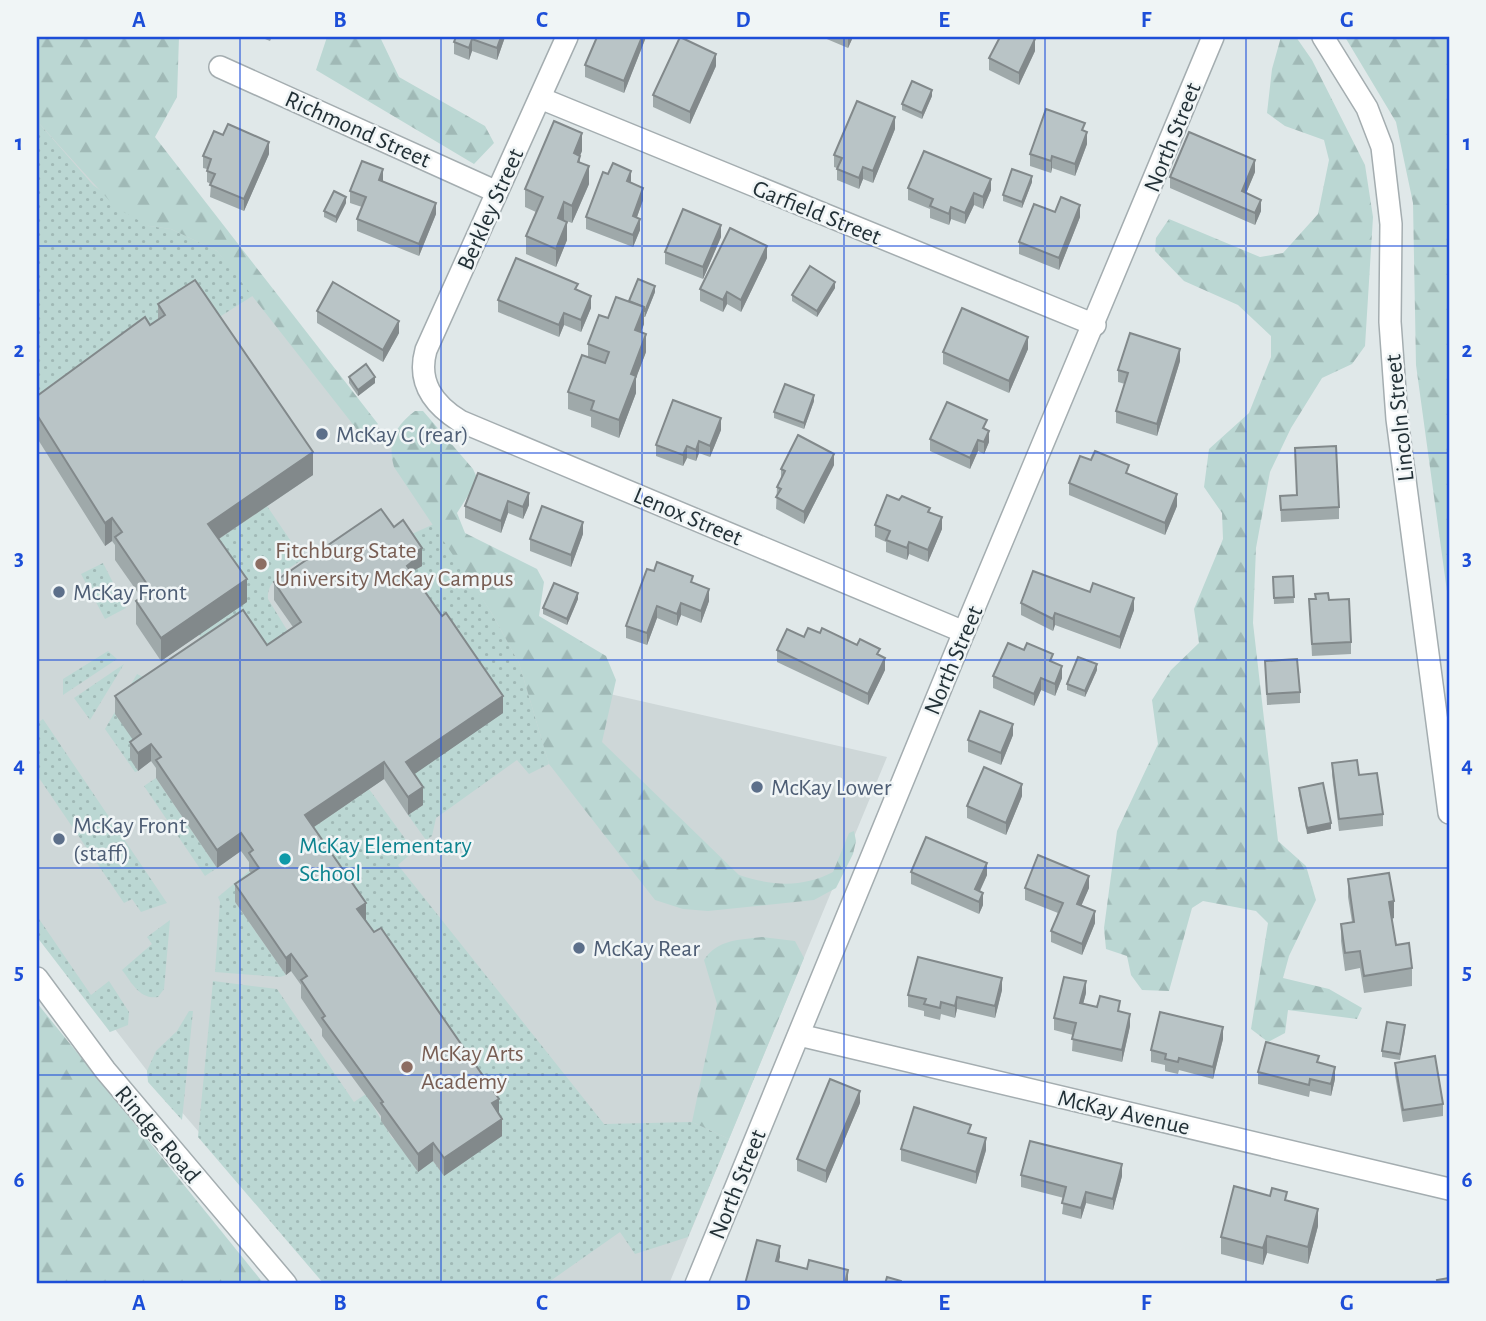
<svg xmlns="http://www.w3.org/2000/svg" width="1486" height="1321" viewBox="0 0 1486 1321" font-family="'Alegreya Sans',sans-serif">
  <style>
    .built { fill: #ced7d8 }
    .green { fill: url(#green-dots) }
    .forest { fill: url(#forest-firs) }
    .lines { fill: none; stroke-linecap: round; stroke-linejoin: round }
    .minor-casing { stroke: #a4adb0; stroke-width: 24 }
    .minor { stroke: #fff; stroke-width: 21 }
    .wall { fill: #9fa9aa }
    .shaded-wall { fill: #82898b }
    .building { fill: #b9c4c6; stroke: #82898b; stroke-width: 2 }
    .grid { fill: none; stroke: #1d4ed8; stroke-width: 2; stroke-opacity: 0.55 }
    .service-dot { fill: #5c6f8a; stroke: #f0f5f6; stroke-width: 2.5 }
    .education-dot { fill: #8d6e63; stroke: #f0f5f6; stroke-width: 2.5 }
    .culture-dot { fill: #0f9aa8; stroke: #f0f5f6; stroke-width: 2.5 }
    .labels { text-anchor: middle; stroke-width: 5; stroke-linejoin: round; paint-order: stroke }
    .street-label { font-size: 24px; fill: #233137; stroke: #f0f5f6 }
    .service-label { font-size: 24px; fill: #4e5e75; stroke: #f0f5f6; text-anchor: start }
    .education-label { font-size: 24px; fill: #785e54; stroke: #f0f5f6; text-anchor: start }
    .culture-label { font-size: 24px; fill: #0d838f; stroke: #f0f5f6; text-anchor: start }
    .neatline { fill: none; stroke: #1d4ed8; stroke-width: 2.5 }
    .grid-label { font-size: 23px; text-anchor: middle; font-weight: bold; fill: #1d4ed8 }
  </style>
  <defs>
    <pattern id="green-dots" width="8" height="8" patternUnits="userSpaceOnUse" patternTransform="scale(1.75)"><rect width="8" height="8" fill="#bbd7d3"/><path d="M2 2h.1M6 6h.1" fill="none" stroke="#a0b9b6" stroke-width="1.8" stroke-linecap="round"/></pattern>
    <pattern id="forest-firs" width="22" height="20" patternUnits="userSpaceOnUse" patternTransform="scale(1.75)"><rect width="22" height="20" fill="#bbd7d3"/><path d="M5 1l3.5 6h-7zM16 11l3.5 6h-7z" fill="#a0b9b6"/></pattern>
  </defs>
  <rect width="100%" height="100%" fill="#e0e8e9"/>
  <polygon class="built" points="37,37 77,37 579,687 887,757 669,1284 330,1284 155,1081 37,928"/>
  <g class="green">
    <polygon points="37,121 93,185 149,226 171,229 217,251 254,295 210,323 37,418"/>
    <path d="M 267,506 L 303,559 C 289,569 266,579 268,599 L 295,643 L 209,650 L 199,635 L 208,546 Z"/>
    <polygon points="434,524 491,612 519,663 549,764 529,774 517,760 436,818 432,836 426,840 408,815 423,805 406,780 407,583 403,538"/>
    <polygon points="103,563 126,608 105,619 81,574"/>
    <polygon points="108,651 117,659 63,695 63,679"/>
    <polygon points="124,664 90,720 74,698"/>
    <polygon points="137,674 143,677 151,689 138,771 135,772 105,729"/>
    <polygon points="43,719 167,903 141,912 132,899 124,903 37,775 37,723"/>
    <polygon points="156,778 217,868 205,876 144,786"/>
    <polygon points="369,789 414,851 398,865 604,1124 692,1122 729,1139 688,1237 635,1254 620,1232 546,1284 324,1284 198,1137 213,981 277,989 354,1102 366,1094 392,1138 433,1161 444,1175 305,833"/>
    <polygon points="249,871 259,885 235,902 286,975 280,977 215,972 220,902 218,897"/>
    <polygon points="37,916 91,995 109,981 129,1012 128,1025 110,1032 37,937"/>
    <path d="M 170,920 L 164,989 L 158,997 C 140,1000 132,983 122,970 L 152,944 L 147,937 Z"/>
    <polygon points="189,1011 193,1011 182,1120 148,1082 147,1071 156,1051 177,1031"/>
  </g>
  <g class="forest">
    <polygon points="37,37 179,37 177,97 155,137 378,424 362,436 217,251 171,229 149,226 116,208 37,121"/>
    <polygon points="327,37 380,37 399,77 485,126 494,143 474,164 316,70"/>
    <polygon points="1281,37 1296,37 1312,60 1365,165 1373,217 1365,346 1352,364 1322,378 1291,428 1270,472 1256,548 1253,623 1278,841 1306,866 1316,900 1289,956 1283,978 1329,989 1362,1008 1357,1019 1288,1010 1285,1033 1268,1042 1251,1029 1268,923 1256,911 1203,901 1192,908 1169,991 1142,990 1131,975 1127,956 1106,949 1104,928 1117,831 1158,744 1152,700 1171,670 1199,643 1194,609 1223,539 1222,513 1204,487 1209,449 1249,413 1271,357 1271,336 1238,305 1184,281 1155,251 1156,238 1169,219 1260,257 1283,253 1318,214 1329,160 1324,140 1285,126 1267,113 1272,69"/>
    <polygon points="1345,37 1449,37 1449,606 1416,365 1413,203 1396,122"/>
    <path d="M 415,411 L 423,411 L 473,469 L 478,480 L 457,513 L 465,533 L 537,569 L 544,582 L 539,616 L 606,656 L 616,680 L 602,742 L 739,875 C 771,886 803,888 833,872 L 849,833 L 854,831 L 856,841 L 853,854 L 836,888 L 814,900 L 708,911 L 683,909 L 655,900 L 549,764 L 519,663 L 491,612 L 394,467 C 387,442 395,426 415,411 Z"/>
    <path d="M 762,937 L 795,941 L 804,958 L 729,1139 L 692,1122 L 717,1004 L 704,960 C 718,939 739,940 762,937 Z"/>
    <polygon points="37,1003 264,1284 37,1284"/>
  </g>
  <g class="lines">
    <g class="minor-casing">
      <g id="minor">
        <path d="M 567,37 L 426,350 C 417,382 433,404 460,421 L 964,632"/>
        <polyline points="1323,37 1367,108 1382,147 1391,224 1390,322 1397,419 1449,813"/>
        <polyline points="220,67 497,192"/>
        <polyline points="540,98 1095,325"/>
        <polyline points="37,978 105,1070 286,1284"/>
        <polyline points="799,1035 1449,1189"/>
        <polyline points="696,1284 964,632 1213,37"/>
      </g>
    </g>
    <use href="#minor" class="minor"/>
  </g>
  <g class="wall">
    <polygon points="260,37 272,37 270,41"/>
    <polygon points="456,37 505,37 497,60 472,51 469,60 454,54 454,42"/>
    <polygon points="597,37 646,37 624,93 585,77 585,65"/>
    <polygon points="822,37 853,37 848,48"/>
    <polygon points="1035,51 1019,85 989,70 989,58"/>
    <polygon points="716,66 690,124 653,107 653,95"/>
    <polygon points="932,96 922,119 902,110 902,104"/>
    <polygon points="895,129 873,183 863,179 859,189 837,180 837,168 834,167 834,155"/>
    <polygon points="1085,131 1087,144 1075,176 1052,168 1051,173 1030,166 1030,154"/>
    <polygon points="582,151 580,155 580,163 589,184 572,223 564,220 564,221 567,240 556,267 526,254 526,236 536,212 525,207 525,189"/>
    <polygon points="269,154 244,211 210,197 211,184 207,182 207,169 203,168 203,156"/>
    <polygon points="1255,172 1246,193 1261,211 1255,225 1170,188 1170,177"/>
    <polygon points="383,182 436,214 419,256 357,231 357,219 362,207 350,203 350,191"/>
    <polygon points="1032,182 1022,208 1003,201 1003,195"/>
    <polygon points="631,183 643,200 637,217 640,230 633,247 586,229 586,217"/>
    <polygon points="908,188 991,190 983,209 974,205 965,224 951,219 949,225 930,218 930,209 908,200"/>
    <polygon points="346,203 336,223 324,217 324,211"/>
    <polygon points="1055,212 1080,217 1059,270 1019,254 1019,242"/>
    <polygon points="721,237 703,279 665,264 665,252"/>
    <polygon points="767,258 741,312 727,304 723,312 700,301 700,289"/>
    <polygon points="835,288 817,317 792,301 792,295"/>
    <polygon points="578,290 591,308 581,332 564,325 559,337 498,312 498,300"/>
    <polygon points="655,292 645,317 644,317 644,324 641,332 646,352 636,378 636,393 619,438 591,427 591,417 568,409 568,392 588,357 588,344 608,318"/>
    <polygon points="158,304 313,475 219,539 247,602 161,661 136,624 136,601 141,597 115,560 115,545 112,541 105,546 37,438 37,396 158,320"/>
    <polygon points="317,311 399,333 383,362 317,323"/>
    <polygon points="1028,349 1009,393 943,364 943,352"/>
    <polygon points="1180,361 1157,436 1116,423 1116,411 1125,384 1118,382 1118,370"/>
    <polygon points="349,377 375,383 358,396 349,383"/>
    <polygon points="814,401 804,429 774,418 774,412"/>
    <polygon points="987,429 989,442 984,454 978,451 970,469 930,451 930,439"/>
    <polygon points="721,430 710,457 699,453 696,461 687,458 683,466 656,456 656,445"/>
    <polygon points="1295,448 1339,507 1339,519 1281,522 1280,496 1297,495"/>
    <polygon points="1091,460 1129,474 1177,506 1165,535 1069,495 1069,483"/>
    <polygon points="834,465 804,524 776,509 777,487 781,479 781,469"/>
    <polygon points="529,493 529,505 523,519 508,513 501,533 465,518 465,506"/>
    <polygon points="930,513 942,529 928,562 909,554 907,560 886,552 886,542 875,537 875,525"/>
    <polygon points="583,534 571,567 530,551 530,539"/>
    <polygon points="422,566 413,571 413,575 503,713 414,774 423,805 408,815 384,779 314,827 366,920 499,1113 502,1136 444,1176 433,1161 418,1172 381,1121 381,1116 322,1036 322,1029 301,998 301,985 291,971 286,975 235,902 235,884 251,873 249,871 249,862 241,851 217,868 156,778 156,768 151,761 138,771 130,759 130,742 133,740 115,714 115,696 267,645 293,627 274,600 274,582"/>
    <polygon points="1293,576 1294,603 1274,604 1273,577"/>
    <polygon points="693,583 709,601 701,623 681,615 677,626 657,618 647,645 626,638 626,626"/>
    <polygon points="578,599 567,625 543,614 543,608"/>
    <polygon points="1309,599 1329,600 1351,642 1351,654 1312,656"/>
    <polygon points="1021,603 1134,610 1120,649 1055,625 1053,631 1021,615"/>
    <polygon points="820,633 880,655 885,670 868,705 777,662 777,650"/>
    <polygon points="1265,661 1300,692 1300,703 1267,705"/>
    <polygon points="1053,662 1062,678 1055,696 1041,690 1034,706 993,688 993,676"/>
    <polygon points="1097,670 1085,697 1067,690 1067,684"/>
    <polygon points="1013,735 1001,765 968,752 968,740"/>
    <polygon points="1332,763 1383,814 1383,826 1339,831 1332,775"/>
    <polygon points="1299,788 1331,829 1307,834 1299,794"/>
    <polygon points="1022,796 1006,835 967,818 967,806"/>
    <polygon points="911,872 987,875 980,891 983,905 979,914 911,884"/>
    <polygon points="1348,879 1394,918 1392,919 1396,945 1412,968 1412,986 1364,993 1360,968 1345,971 1341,941 1341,924 1352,922 1348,897"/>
    <polygon points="1025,888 1089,888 1081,905 1095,923 1082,955 1051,942 1051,931 1058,913 1025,900"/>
    <polygon points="1002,990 995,1018 957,1009 955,1018 941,1014 940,1020 924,1016 924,1011 908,1007 908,995"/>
    <polygon points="1086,993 1083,1004 1120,1012 1130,1026 1122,1062 1072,1051 1073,1035 1054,1030 1054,1018"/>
    <polygon points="1405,1031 1400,1060 1382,1057 1382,1051"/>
    <polygon points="1223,1039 1213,1079 1179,1070 1178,1074 1165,1071 1165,1065 1151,1062 1151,1050"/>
    <polygon points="1319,1063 1335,1079 1331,1096 1310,1091 1309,1097 1258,1084 1258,1072"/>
    <polygon points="1395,1063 1443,1104 1443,1116 1403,1122 1395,1075"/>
    <polygon points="860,1103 826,1183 797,1171 797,1159"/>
    <polygon points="901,1149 986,1150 976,1184 901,1161"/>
    <polygon points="1021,1175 1122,1176 1113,1210 1086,1203 1081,1219 1062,1214 1064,1198 1021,1187"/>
    <polygon points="1287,1201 1318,1226 1308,1264 1267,1253 1263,1265 1221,1254 1221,1237"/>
  </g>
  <g class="shaded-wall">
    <polygon points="501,37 505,37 497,60 497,48"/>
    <polygon points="642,37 646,37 624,93 624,81"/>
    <polygon points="848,37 853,37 848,48"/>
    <polygon points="472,39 472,51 469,60 469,48"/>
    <polygon points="1035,39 1035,51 1019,85 1019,73"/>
    <polygon points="716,54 716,66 690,124 690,112"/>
    <polygon points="932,90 932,96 922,119 922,113"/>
    <polygon points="895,117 895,129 873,183 873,171"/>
    <polygon points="1087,132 1087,144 1075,176 1075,164"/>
    <polygon points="582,133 582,151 574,171 574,153"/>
    <polygon points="269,142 269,154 244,211 244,199"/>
    <polygon points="1052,156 1052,168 1051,173 1051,161"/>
    <polygon points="1255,160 1255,172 1242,203 1242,191"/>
    <polygon points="589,166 589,184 572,223 572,206"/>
    <polygon points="863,167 863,179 859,189 859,178"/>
    <polygon points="383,169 383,181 379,192 379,180"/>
    <polygon points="631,171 631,182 627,181"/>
    <polygon points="1032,176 1032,182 1022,208 1022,202"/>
    <polygon points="991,179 991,190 983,209 983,197"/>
    <polygon points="643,188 643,200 633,228 633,216"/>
    <polygon points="974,193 974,205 965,224 965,213"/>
    <polygon points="346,197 346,203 336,223 336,217"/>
    <polygon points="1261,200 1261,211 1255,225 1255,213"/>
    <polygon points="564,202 564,220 558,236 558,218"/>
    <polygon points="436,203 436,214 419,256 419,244"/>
    <polygon points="1080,205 1080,217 1059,270 1059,258"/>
    <polygon points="951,207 951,219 949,225 949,214"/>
    <polygon points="640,219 640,230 633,247 633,235"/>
    <polygon points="567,222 567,240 556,267 556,249"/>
    <polygon points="721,225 721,237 703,279 703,267"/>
    <polygon points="767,246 767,258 741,312 741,300"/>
    <polygon points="835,282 835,288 817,317 817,311"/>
    <polygon points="655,286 655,292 645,317 645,311"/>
    <polygon points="727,292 727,304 723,312 723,300"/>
    <polygon points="591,296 591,308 581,332 581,320"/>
    <polygon points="644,307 644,324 635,348 635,330"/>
    <polygon points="564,313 564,325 559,337 559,325"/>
    <polygon points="399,321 399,333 383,362 383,350"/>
    <polygon points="646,334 646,352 636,378 636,393 619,438 619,420 631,374"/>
    <polygon points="1028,337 1028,349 1009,393 1009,381"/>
    <polygon points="1180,349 1180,361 1157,436 1157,424"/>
    <polygon points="375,377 375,383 358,396 358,390"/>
    <polygon points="814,395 814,401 804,429 804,423"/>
    <polygon points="721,418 721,430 710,457 710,446"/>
    <polygon points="989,431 989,442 984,454 984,442"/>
    <polygon points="978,440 978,451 970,469 970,458"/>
    <polygon points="699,441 699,453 696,461 696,450"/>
    <polygon points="687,446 687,458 683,466 683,455"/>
    <polygon points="313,452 313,475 208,546 208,524"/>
    <polygon points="834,454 834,465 804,524 804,512"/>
    <polygon points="529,493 529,505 523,519 523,507"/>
    <polygon points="1177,494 1177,506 1165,535 1165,523"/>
    <polygon points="508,501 508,513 501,533 501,521"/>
    <polygon points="942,517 942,529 928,562 928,550"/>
    <polygon points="112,518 112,541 105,546 105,523"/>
    <polygon points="583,522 583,534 571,567 571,555"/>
    <polygon points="909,542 909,554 907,560 907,548"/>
    <polygon points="422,548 422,566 413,571 413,579 407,566 410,556"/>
    <polygon points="247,579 247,602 161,661 161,638"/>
    <polygon points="709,589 709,601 701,623 701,611"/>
    <polygon points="578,593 578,599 567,625 567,619"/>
    <polygon points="1134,598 1134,610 1120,649 1120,637"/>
    <polygon points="681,603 681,615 677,626 677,614"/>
    <polygon points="657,606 657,618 647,645 647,633"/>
    <polygon points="1055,613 1055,625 1053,631 1053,619"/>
    <polygon points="885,658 885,670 868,705 868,694"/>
    <polygon points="1097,664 1097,670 1085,697 1085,691"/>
    <polygon points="1062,666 1062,678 1055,696 1055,684"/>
    <polygon points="1041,678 1041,690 1034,706 1034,694"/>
    <polygon points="503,696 503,713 406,780 406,762"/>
    <polygon points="1013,724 1013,735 1001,765 1001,753"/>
    <polygon points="151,744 151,761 138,771 138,753"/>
    <polygon points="384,762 384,779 305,833 305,815"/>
    <polygon points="1022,784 1022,796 1006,835 1006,823"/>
    <polygon points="423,787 423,805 408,815 408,797"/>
    <polygon points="1331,823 1331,829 1307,834 1307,828"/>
    <polygon points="241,833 241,851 217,868 217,850"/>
    <polygon points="987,863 987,875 975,901 975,889"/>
    <polygon points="1089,876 1089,888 1077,916 1077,904"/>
    <polygon points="983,893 983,905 979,914 979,902"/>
    <polygon points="1394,901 1394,918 1389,919 1389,902"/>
    <polygon points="366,903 366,921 357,909"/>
    <polygon points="1095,911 1095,923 1082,955 1082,944"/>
    <polygon points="291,954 291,971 286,975 286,958"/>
    <polygon points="1002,978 1002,990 995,1018 995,1006"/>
    <polygon points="1086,981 1086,993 1080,1015 1080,1003"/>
    <polygon points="957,997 957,1009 955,1018 955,1006"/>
    <polygon points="1130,1014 1130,1026 1122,1062 1122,1050"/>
    <polygon points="1223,1027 1223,1039 1213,1079 1213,1067"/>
    <polygon points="1335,1067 1335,1079 1331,1096 1331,1084"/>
    <polygon points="860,1091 860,1103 826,1183 826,1171"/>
    <polygon points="499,1099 499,1116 492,1103"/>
    <polygon points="502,1119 502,1136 444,1176 444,1158"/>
    <polygon points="986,1138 986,1150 976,1184 976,1172"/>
    <polygon points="433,1143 433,1161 418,1172 418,1154"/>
    <polygon points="1122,1164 1122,1176 1113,1210 1113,1199"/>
    <polygon points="1086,1192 1086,1203 1081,1219 1081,1208"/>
    <polygon points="1318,1209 1318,1226 1308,1264 1308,1247"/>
    <polygon points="1267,1236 1267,1253 1263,1265 1263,1248"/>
    <polygon points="780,1246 780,1257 776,1273 776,1261"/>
    <polygon points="848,1270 848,1284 845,1284"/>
  </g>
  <g class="building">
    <polygon points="456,37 501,37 497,48 472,39 469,48 454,42"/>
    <polygon points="597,37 642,37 624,81 585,65"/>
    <polygon points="680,37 716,54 690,112 653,95"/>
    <polygon points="1000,37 1031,37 1035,39 1019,73 989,58"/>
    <polygon points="912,81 932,90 922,113 902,104"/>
    <polygon points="857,101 895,117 873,171 863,167 859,178 837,169 842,158 834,155"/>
    <polygon points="1046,109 1085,123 1082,130 1087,132 1075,164 1052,156 1051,161 1030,154"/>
    <polygon points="554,121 582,133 574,153 580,156 578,162 589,166 572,206 564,202 558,218 567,222 556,249 526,236 543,197 525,189"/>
    <polygon points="228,124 269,142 244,199 210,185 215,174 207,171 211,159 203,156 214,131 223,135"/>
    <polygon points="1189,132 1255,160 1242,191 1261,200 1255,213 1170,177"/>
    <polygon points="924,151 991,179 983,197 974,193 965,213 951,207 949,214 930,206 933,199 908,188"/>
    <polygon points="362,161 383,169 379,180 436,203 419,244 357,219 366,197 350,191"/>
    <polygon points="613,163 631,171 627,181 643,188 633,216 640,219 633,235 586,217 603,172 608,174"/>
    <polygon points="1012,169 1032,176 1022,202 1003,195"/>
    <polygon points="334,191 346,197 336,217 324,211"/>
    <polygon points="1061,197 1080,205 1059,258 1019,242 1034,204 1055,212"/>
    <polygon points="683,209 721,225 703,267 665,252"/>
    <polygon points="730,228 767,246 741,300 727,292 723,300 700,289"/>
    <polygon points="516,258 578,284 575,289 591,296 581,320 564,313 559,325 498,300"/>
    <polygon points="810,266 835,282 817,311 792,295"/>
    <polygon points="638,279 655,286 645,311 644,311 644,307 629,301"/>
    <polygon points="195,280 313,452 208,524 247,579 161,638 136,601 151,590 115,537 122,532 112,518 105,523 37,415 37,396 145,317 150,325 165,315 158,304"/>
    <polygon points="333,282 399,321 383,350 317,311"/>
    <polygon points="616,297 644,307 635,330 646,334 631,374 636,376 619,420 591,410 594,401 568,392 582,355 605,363 609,352 588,344 599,315 608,318"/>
    <polygon points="962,308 1028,337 1009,381 943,352"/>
    <polygon points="1130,333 1180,349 1157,424 1116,411 1128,373 1118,370"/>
    <polygon points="366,364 375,377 358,390 349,377"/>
    <polygon points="785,384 814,395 804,423 774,412"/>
    <polygon points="673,400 721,418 710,446 699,441 696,450 687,446 683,455 656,445"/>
    <polygon points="947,402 987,420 983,428 989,431 984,442 978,440 970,458 930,439"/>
    <polygon points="798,435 834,454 804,512 776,497 781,489 777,487 785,471 781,469"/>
    <polygon points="1336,446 1339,507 1281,510 1280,496 1297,495 1295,448"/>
    <polygon points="1095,451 1129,465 1126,473 1177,494 1165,523 1069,483 1080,456 1091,460"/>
    <polygon points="478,473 529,493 523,507 508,501 501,521 465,506"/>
    <polygon points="887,495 899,500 902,496 930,508 928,512 942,517 928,550 909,542 907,548 886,540 890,531 875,525"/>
    <polygon points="542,506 583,522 571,555 530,539"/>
    <polygon points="381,509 394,527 403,520 422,548 410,556 413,561 407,566 442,616 446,613 503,696 406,762 423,787 408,797 384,762 305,815 366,903 357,909 374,932 381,928 499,1099 492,1103 502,1119 444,1158 433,1143 418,1154 381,1103 383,1102 322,1018 325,1016 301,980 307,976 291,954 286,958 235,884 259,868 249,853 253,850 241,833 217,850 156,760 161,757 151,744 138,753 130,742 141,734 115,696 243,610 267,645 301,622 274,582"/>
    <polygon points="657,562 693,576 691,582 709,589 701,611 681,603 677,614 657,606 647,633 626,626 647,569 654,571"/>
    <polygon points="1033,571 1090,592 1093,583 1134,598 1120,637 1055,613 1053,619 1021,603"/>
    <polygon points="1293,576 1294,597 1274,598 1273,577"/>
    <polygon points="554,583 578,593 567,619 543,608"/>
    <polygon points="1328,593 1329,600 1349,599 1351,642 1312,644 1309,599 1316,599 1315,594"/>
    <polygon points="808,628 820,633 822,628 857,645 860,639 880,649 877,654 885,658 868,694 777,650 787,629 804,637"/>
    <polygon points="1008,643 1024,650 1027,643 1053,654 1050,661 1062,666 1055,684 1041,678 1034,694 993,676"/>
    <polygon points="1078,657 1097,664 1085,691 1067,684"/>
    <polygon points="1297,659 1300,692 1267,694 1265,661"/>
    <polygon points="980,711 1013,724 1001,753 968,740"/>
    <polygon points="1357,760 1359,775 1377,773 1383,814 1339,819 1332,763"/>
    <polygon points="984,767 1022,784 1006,823 967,806"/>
    <polygon points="1323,783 1331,823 1307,828 1299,788"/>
    <polygon points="926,837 987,863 975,889 983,893 979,902 911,872"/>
    <polygon points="1038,855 1089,876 1077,904 1095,911 1082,944 1051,931 1063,903 1025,888"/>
    <polygon points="1389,873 1394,901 1389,902 1396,945 1409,943 1412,968 1364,976 1360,951 1345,953 1341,924 1354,922 1348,879"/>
    <polygon points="918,957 1002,978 995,1006 957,997 955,1006 941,1002 940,1008 924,1004 926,999 908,995"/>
    <polygon points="1064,977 1086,981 1080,1003 1097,1007 1100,996 1120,1001 1118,1011 1130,1014 1122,1050 1072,1039 1076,1023 1054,1018"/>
    <polygon points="1160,1012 1223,1027 1213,1067 1179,1058 1178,1062 1165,1059 1166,1054 1151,1050"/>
    <polygon points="1387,1022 1405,1025 1400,1054 1382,1051"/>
    <polygon points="1266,1042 1319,1056 1317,1062 1335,1067 1331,1084 1310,1079 1309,1085 1258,1072"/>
    <polygon points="1435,1056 1443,1104 1403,1110 1395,1063"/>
    <polygon points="830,1079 860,1091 826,1171 797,1159"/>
    <polygon points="914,1107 971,1125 968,1133 986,1138 976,1172 901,1149"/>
    <polygon points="1030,1141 1122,1164 1113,1199 1086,1192 1081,1208 1062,1203 1066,1187 1021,1175"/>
    <polygon points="1234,1186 1270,1196 1272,1188 1287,1192 1285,1200 1318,1209 1308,1247 1267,1236 1263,1248 1221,1237"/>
    <polygon points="757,1240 780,1246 776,1261 807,1269 809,1260 848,1270 845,1284 745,1284"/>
    <polygon points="887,1277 901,1281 901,1284 885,1284"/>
    <polygon points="1449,1278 1449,1284 1438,1284 1437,1280"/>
  </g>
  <path class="grid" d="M 240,37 L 240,1284M 441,37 L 441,1284M 642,37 L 642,1284M 844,37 L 844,1284M 1045,37 L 1045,1284M 1246,37 L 1246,1284M 37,246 L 1449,246M 37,453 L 1449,453M 37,660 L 1449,660M 37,868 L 1449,868M 37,1075 L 1449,1075"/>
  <g class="service-dot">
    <circle cx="322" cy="434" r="7"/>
    <circle cx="59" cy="592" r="7"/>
    <circle cx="757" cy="787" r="7"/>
    <circle cx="59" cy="839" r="7"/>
    <circle cx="579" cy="948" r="7"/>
  </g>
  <g class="education-dot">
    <circle cx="261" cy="564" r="7"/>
    <circle cx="407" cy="1067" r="7"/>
  </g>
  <circle class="culture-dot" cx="285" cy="859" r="7"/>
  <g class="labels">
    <g class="street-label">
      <text transform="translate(358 129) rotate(24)" y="8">Richmond Street</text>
      <text transform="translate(1172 137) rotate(-68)" y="8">North Street</text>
      <text transform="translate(490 209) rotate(-66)" y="8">Berkley Street</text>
      <text transform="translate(817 212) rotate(22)" y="8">Garfield Street</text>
      <text transform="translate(1399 418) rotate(-96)" y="8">Lincoln Street</text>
      <text transform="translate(688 516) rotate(23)" y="8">Lenox Street</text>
      <text transform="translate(953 660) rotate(-67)" y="8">North Street</text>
      <text transform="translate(1124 1112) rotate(13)" y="8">McKay Avenue</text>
      <text transform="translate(158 1134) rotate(50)" y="8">Rindge Road</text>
      <text transform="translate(737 1184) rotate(-68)" y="8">North Street</text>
    </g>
    <g class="service-label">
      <text x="336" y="442">McKay C (rear)</text>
      <text x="73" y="600">McKay Front</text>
      <text x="771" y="795">McKay Lower</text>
      <text x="73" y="833">McKay Front<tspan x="73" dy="28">(staff)</tspan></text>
      <text x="593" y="956">McKay Rear</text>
    </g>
    <g class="education-label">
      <text x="275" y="558">Fitchburg State<tspan x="275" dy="28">University McKay Campus</tspan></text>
      <text x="421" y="1061">McKay Arts<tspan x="421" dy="28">Academy</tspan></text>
    </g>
    <g class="culture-label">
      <text x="299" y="853">McKay Elementary<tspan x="299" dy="28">School</tspan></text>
    </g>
  </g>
  <rect width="1486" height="1321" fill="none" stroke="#f0f5f6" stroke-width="77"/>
  <rect x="38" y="38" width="1410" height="1244" class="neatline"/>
  <g class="grid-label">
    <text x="139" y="27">A</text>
    <text x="340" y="27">B</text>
    <text x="542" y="27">C</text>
    <text x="743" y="27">D</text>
    <text x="944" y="27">E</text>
    <text x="1146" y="27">F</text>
    <text x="1347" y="27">G</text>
    <text x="19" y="150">1</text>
    <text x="1467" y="150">1</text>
    <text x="19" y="357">2</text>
    <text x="1467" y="357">2</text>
    <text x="19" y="565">3</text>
    <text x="1467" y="565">3</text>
    <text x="19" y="772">4</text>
    <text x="1467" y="772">4</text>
    <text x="19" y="979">5</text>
    <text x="1467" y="979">5</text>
    <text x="19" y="1187">6</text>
    <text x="1467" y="1187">6</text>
    <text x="139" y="1310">A</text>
    <text x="340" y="1310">B</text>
    <text x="542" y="1310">C</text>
    <text x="743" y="1310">D</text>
    <text x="944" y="1310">E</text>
    <text x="1146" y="1310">F</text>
    <text x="1347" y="1310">G</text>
  </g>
</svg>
